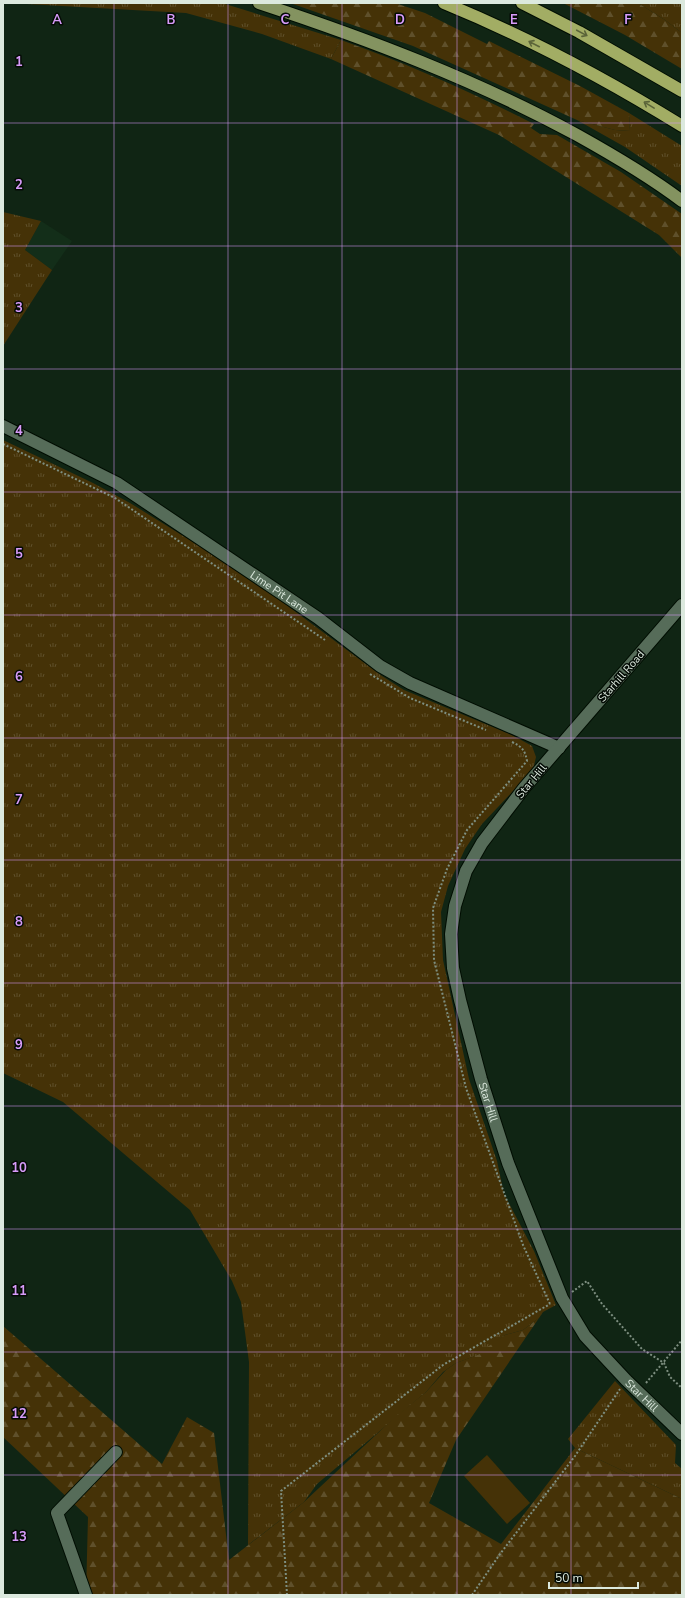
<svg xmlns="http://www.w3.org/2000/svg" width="685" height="1598" viewBox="0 0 685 1598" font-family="'Nunito Sans',sans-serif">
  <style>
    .built { fill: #132e19 }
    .grass { fill: url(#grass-tufts) }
    .forest { fill: url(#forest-firs) }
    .park { fill: #453207 }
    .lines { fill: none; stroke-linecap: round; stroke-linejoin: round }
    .minor-casing { stroke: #000d02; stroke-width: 14 }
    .major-casing { stroke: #000d02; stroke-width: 14 }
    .highway-casing { stroke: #000d02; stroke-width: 14 }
    .path { stroke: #7e8f81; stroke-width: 2; stroke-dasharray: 2 2; stroke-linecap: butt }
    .minor { stroke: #566c59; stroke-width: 12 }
    .major { stroke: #849360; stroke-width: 12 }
    .highway { stroke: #a2ad64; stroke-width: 12 }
    .oneway { stroke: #5b6439 }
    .grid { fill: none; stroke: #d79bf9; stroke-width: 1; stroke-opacity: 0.55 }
    .labels { text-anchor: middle; stroke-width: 3; stroke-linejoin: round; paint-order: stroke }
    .street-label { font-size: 11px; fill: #dce9de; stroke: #040b05 }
    .grid-label { font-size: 13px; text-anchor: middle; font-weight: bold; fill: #d79bf9; stroke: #040b05; stroke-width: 3; stroke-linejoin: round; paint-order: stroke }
  </style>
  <defs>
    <pattern id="grass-tufts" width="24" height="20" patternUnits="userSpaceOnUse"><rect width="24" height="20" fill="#453207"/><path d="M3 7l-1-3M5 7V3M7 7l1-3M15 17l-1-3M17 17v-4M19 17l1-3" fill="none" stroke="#5f502b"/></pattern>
    <pattern id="forest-firs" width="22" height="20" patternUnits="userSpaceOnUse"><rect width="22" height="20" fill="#453207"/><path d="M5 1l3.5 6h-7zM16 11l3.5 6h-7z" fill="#5f502b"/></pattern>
  </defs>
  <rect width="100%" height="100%" fill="#102514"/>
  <polygon class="built" points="41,221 72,241 52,270 25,250"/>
  <g class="grass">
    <polygon points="9,3 222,3 341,40 331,59 262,34 186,13"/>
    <polygon points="638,3 682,3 682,33 665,20"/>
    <polygon points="629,113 682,146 682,186 625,147 577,120 615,130 630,131"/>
    <polygon points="3,212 41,221 25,250 52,270 3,346"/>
    <polygon points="3,440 93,483 130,503 201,547 281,601 382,676 404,690 512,735 532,746 536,757 533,770 482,824 465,849 448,886 441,912 443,960 469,1079 497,1161 504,1194 534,1251 556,1305 543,1312 539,1318 523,1330 505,1335 481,1354 456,1363 443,1372 426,1392 317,1484 304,1502 248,1545 249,1362 241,1302 232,1281 190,1210 63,1102 3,1073"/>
    <polygon points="615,1381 676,1445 675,1463 682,1469 682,1499 575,1448 568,1439"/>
  </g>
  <g class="forest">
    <polygon points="290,3 395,3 425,13 487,44 489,41 580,86 629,113 630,131 615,130 577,120 413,46"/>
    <polygon points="563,3 638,3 665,20 682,33 682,69 625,35"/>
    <path d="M 341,40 C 408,64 471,92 534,124 L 531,128 L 540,134 L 557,135 L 621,172 L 682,214 L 682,258 L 659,235 L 499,135 L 331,59 Z"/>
    <polygon points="539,1318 456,1440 429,1503 501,1544 575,1448 682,1499 682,1595 86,1595 88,1517 3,1437 3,1326 162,1464 187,1417 214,1433 229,1560 304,1502 394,1418 426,1392 446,1370 456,1363 480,1354 483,1350 505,1335 523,1330"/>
  </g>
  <polygon class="park" points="487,1455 530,1503 507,1524 464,1476"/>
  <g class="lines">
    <g class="minor-casing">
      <g id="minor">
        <path id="s1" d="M 3,426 L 117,483 L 318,618 L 380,666 L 410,683 L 559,748"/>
        <path id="s2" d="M 682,605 L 524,788 L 482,843 L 466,871 L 455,906 L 451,934 L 453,968 L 460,1000 L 481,1079 L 508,1163 L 562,1298 L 585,1336 L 626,1380 L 682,1434"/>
        <polyline points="86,1595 57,1513 116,1452"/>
      </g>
    </g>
    <g class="major-casing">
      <path id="major" d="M 259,3 C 368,39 476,80 577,135 C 613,155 649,176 682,201"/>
    </g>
    <g class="highway-casing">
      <g id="highway">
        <path d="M 444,3 C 527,37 606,79 682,126"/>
        <polyline points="522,3 579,32 682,91"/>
      </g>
    </g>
    <g class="path">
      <polyline points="3,444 115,498 325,640"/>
      <polyline points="370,674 410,698 486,730"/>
      <path d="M 512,742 C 522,747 525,750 527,761 L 467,830 L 447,869 L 433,908 L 434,960 L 466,1088 L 523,1245 L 550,1304"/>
      <polyline points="572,1292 587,1281 602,1304 642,1349 664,1363 670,1377 682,1388"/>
      <polyline points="646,1383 682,1340"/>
      <polyline points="287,1595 281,1491 443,1365 550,1304"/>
      <polyline points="472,1595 500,1554 575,1456 620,1389"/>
    </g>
    <use href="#minor" class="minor"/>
    <use href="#major" class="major"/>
    <use href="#highway" class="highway"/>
  </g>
  <defs><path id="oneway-shaft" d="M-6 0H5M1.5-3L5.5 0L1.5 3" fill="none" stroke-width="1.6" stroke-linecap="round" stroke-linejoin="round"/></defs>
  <g class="oneway">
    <use href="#oneway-shaft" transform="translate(582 33) rotate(28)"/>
    <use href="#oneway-shaft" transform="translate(534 44) rotate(-153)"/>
    <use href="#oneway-shaft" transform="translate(649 105) rotate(-149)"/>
  </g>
  <path class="grid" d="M 114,3 L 114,1595M 228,3 L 228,1595M 342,3 L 342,1595M 457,3 L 457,1595M 571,3 L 571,1595M 3,123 L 682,123M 3,246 L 682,246M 3,369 L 682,369M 3,492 L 682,492M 3,615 L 682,615M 3,738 L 682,738M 3,860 L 682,860M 3,983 L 682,983M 3,1106 L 682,1106M 3,1229 L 682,1229M 3,1352 L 682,1352M 3,1475 L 682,1475"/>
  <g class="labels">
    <g class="street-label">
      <text dy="4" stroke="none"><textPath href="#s1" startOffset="323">Lime Pit Lane</textPath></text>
      <text transform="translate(621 676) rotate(-49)" y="4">Starhill Road</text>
      <text transform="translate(531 781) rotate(-50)" y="4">Star Hill</text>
      <text dy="4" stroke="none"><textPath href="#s2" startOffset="581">Star Hill</textPath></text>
      <text dy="4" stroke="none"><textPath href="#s2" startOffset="917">Star Hill</textPath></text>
    </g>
  </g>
  <g class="grid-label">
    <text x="57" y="24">A</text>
    <text x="171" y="24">B</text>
    <text x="285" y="24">C</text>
    <text x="400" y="24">D</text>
    <text x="514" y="24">E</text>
    <text x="628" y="24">F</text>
    <text x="19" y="66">1</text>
    <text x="19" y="189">2</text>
    <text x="19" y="312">3</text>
    <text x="19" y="435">4</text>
    <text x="19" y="558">5</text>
    <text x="19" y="681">6</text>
    <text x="19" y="804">7</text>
    <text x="19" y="926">8</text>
    <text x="19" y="1049">9</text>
    <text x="19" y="1172">10</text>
    <text x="19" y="1295">11</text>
    <text x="19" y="1418">12</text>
    <text x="19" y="1541">13</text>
  </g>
  <rect width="685" height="1598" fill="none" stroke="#dce9de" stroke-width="8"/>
  <path d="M549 1582v6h89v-6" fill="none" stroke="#dce9de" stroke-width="2"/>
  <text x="555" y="1582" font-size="12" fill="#dce9de" stroke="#040b05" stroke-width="3" paint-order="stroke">50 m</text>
</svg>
